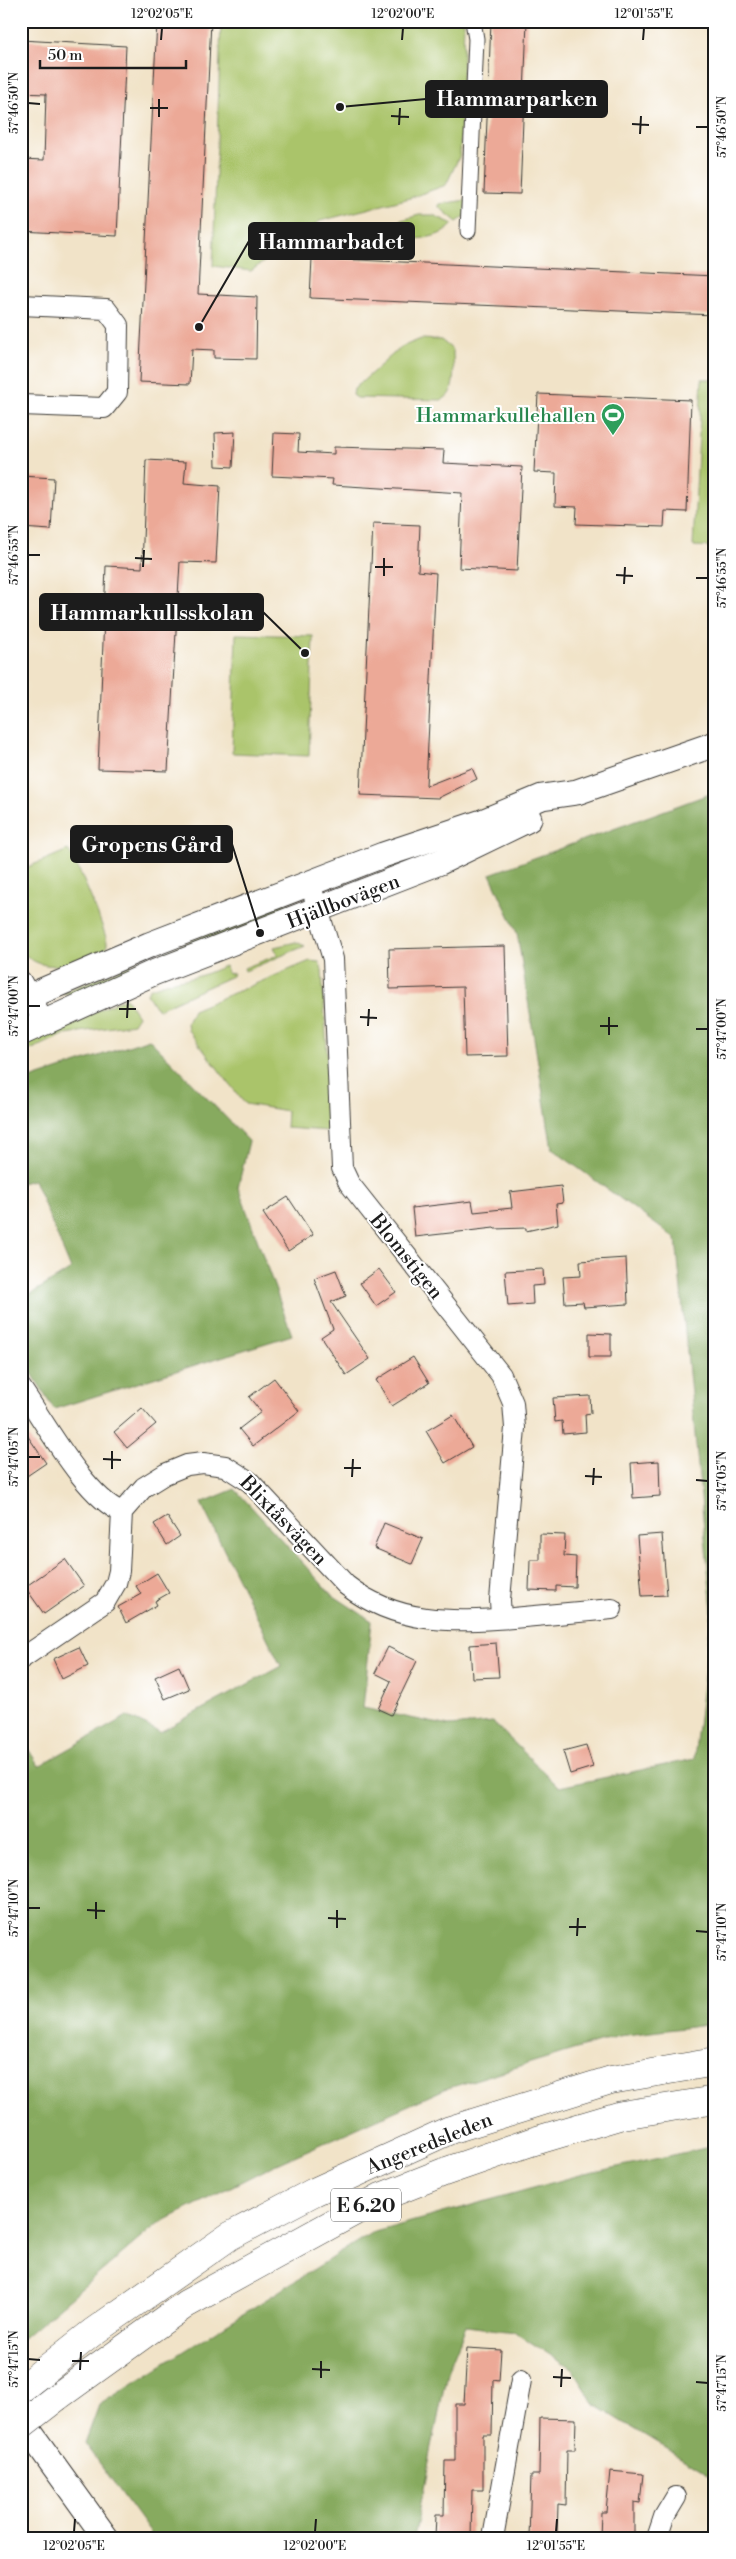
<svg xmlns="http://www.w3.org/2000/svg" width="736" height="2559" viewBox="0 0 736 2559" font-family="'Libre Bodoni',serif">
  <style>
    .green { fill: #aac46a; stroke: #637043 }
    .forest { fill: #87aa5e; stroke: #52633d }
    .building { fill: #eca997 }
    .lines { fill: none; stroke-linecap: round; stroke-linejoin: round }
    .pedestrian-casing { stroke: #3c3a36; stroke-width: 17 }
    .minor-casing { stroke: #3c3a36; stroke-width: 22 }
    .tertiary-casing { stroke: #3c3a36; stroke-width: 27 }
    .trunk-casing { stroke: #3c3a36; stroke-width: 29 }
    .pedestrian { stroke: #fff; stroke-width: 15 }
    .minor { stroke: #fff; stroke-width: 20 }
    .tertiary { stroke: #fff; stroke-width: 25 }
    .trunk { stroke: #fff; stroke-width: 28 }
    .trunk-bridge-casing { stroke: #3c3a36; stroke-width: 29; stroke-linecap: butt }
    .trunk-bridge { stroke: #fff; stroke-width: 28 }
    .ticks { fill: none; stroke: #1c1c1c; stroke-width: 2 }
    .labels { text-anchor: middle; stroke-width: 4; stroke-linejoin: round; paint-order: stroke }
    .shield { fill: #fff; stroke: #606060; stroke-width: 1 }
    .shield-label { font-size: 19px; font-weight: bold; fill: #1c1c1c }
    .leisure-label { font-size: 20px; fill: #27864d; stroke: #fff; text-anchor: end }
    .street-label { font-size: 20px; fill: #1c1c1c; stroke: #fff }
    .leader { fill: none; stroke: #1c1c1c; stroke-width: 2 }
    .callout-dot { fill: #1c1c1c; stroke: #fff; stroke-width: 2 }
    .callout { fill: #1c1c1c; stroke: #1c1c1c; stroke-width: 2 }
    .callout-label { font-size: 21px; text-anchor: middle; font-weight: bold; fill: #fff }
    .neatline { fill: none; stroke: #1c1c1c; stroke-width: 2 }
    .ticks-label { font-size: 12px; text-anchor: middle; fill: #1c1c1c }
  </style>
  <rect width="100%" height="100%" fill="#fff"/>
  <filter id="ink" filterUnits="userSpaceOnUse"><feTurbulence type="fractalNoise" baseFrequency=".02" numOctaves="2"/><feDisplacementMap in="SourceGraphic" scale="10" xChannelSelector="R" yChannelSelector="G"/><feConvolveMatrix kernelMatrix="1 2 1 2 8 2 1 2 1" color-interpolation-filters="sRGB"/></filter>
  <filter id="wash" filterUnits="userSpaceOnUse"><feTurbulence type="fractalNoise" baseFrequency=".0096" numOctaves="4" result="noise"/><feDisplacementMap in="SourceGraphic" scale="20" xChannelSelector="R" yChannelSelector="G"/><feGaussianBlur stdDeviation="1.12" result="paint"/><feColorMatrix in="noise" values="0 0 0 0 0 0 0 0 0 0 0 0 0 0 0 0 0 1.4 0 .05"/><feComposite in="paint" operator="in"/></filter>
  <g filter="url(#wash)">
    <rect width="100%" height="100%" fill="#f1e3c8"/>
    <g class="green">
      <polygon points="221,21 464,21 460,155 446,185 410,198 320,221 251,271 213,266"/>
      <polygon points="467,200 464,217 457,222 439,207 439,204"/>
      <path d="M 419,215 L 433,215 L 453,224 C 434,248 381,237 354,234 Z"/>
      <path d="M 421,339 L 441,340 L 453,350 C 453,365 458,395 441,400 L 357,398 L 353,395 L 354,389 L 401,347 Z"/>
      <polygon points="702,379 715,379 715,547 693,546"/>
      <polygon points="236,634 313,636 309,756 232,753"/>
      <path d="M 68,850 C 75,857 107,933 107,943 C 107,946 106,948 105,951 C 78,962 43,978 21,950 L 21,870 Z"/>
      <polygon points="281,904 299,904 87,991 74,994 62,993"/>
      <polygon points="296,942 305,946 245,971 244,968 278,955 274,947"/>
      <polygon points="310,961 319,962 322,970 327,1051 328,1131 286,1128 287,1111 245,1104 188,1030 187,1023 193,1010"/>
      <path d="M 225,966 L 228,974 L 234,973 L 232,976 L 159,1009 L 155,1007 L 147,994 L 149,989 C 163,983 176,980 191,978 C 202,976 214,970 225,966 Z"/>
      <polygon points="126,998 138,1016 133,1024 66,1034 21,1054 21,1044"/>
    </g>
    <g class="forest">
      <polygon points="715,792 715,2024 619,2036 445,2089 272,2166 156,2225 21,2340 21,1738 39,1766 127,1716 160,1732 281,1666 201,1503 235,1489 331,1594 372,1621 363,1708 449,1726 493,1722 559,1787 694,1759 712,1610 676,1239 552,1149 517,933 490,874"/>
      <polygon points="149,1039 249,1141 238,1187 292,1335 54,1409 21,1356 21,1300 71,1269 34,1180 21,1183 21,1082"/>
      <polygon points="715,2146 715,2482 702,2470 595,2405 573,2370 515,2332 466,2326 447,2372 414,2538 154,2538 85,2443 99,2405 371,2233 580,2175"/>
    </g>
    <g id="blocks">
      <g class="building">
        <polygon points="157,21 211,21 198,294 257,297 256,359 214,358 214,350 192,349 190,384 139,382"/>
        <polygon points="491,21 527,21 520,194 484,193"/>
        <polygon points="21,40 126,46 117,236 21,231 21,159 44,160 46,94 21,93"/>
        <polygon points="312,258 715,276 715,315 310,298"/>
        <polygon points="538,394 691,400 687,512 665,511 664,527 576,524 577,507 555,506 556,473 534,472"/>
        <polygon points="235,432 233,467 216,466 215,433"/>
        <polygon points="274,433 299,434 298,452 334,454 334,447 444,450 443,463 522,467 517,571 459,568 462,493 332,485 333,479 272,476"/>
        <polygon points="146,460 186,462 184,483 220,486 216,563 180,562 168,771 98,769 106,566 142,568"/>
        <polygon points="21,476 54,478 51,530 21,528"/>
        <polygon points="373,523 420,525 418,571 436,573 426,786 472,768 477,779 438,798 360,795"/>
        <polygon points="505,946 508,1056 465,1057 463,987 390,989 389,949"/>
        <polygon points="561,1186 563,1203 556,1204 558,1224 526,1231 526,1228 495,1229 494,1228 415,1237 412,1208 472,1201 474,1212 512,1208 510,1192"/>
        <polygon points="288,1197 313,1235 288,1251 263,1213"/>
        <polygon points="626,1258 628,1304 584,1307 583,1302 565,1303 563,1277 581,1276 580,1261"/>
        <polygon points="379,1269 396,1292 376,1306 360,1283"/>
        <polygon points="543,1269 544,1285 532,1286 533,1304 508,1306 505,1271"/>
        <polygon points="336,1270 346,1296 331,1302 370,1359 346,1375 321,1337 333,1329 314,1278"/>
        <polygon points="589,1333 611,1334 611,1357 589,1357"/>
        <polygon points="413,1357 429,1383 392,1406 376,1380"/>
        <polygon points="274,1378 299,1411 253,1446 239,1429 261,1412 249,1397"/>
        <polygon points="590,1396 591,1413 585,1414 586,1432 563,1434 562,1421 555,1422 553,1398"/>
        <polygon points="142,1408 156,1424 127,1448 114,1432"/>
        <polygon points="453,1415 472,1447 445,1463 426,1431"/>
        <polygon points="21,1426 46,1463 21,1480"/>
        <polygon points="659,1461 660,1496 633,1498 631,1463"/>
        <polygon points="167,1516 180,1536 167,1545 154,1524"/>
        <polygon points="384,1523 423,1539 412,1564 374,1548"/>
        <polygon points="540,1534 565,1535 564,1556 576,1557 575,1587 556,1586 556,1591 529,1590 530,1560 540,1560"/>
        <polygon points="662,1534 667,1595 642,1596 637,1536"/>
        <polygon points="65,1559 84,1586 44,1614 25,1587"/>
        <polygon points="157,1573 169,1593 155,1601 157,1605 126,1623 118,1607 141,1594 136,1586"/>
        <polygon points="496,1643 499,1677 472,1678 470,1645"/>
        <polygon points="79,1647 88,1666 62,1679 53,1659"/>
        <polygon points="388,1647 417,1661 391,1715 378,1709 391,1681 375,1673"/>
        <polygon points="179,1666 189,1689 165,1699 155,1677"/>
        <polygon points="586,1745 593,1767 570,1774 563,1751"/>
        <polygon points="467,2348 501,2350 499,2381 493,2380 492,2435 483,2435 483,2490 472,2490 471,2538 435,2538 436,2515 444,2515 445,2461 455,2461 455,2404 464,2404"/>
        <polygon points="540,2418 576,2419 575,2450 567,2450 566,2505 558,2504 557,2538 529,2538 531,2475 539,2475"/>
        <polygon points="610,2471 643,2474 640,2503 634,2502 634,2538 600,2538 601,2512 606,2512"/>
      </g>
    </g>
  </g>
  <g filter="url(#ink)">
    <use href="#blocks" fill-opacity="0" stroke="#3c3a36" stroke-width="1"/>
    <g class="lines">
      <g class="pedestrian-casing">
        <polyline id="pedestrian" points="468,231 476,39 473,21"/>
      </g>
      <g class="minor-casing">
        <g id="minor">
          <polyline points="21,305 106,309 118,325 117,392 104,408 21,405"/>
          <polyline points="310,883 333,959 342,1168 349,1183 501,1375 513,1403 515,1428 500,1600 501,1618"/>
          <polyline points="21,981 44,1022"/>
          <path d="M 21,1388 C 45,1422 85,1497 122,1512"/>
          <path d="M 21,1659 L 105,1602 L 116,1583 L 119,1571 L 122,1512 L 144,1487 L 165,1474 L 187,1465 L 203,1463 L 225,1466 L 250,1482 L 346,1585 C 397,1625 452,1622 513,1618 C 546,1615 579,1612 612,1609"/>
          <polyline points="493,2538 521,2380"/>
          <polyline points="657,2538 664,2517 676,2497"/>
        </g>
      </g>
      <g class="tertiary-casing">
        <g id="tertiary">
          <polyline points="21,1000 149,945 383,855 482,822 542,797 577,792 715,744"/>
          <polyline points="21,1033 153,973 440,862 529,819"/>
          <polyline points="21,2420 106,2538"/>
        </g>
      </g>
      <g class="trunk-casing">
        <g id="trunk">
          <polyline points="21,2389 93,2332 230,2236 314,2192 450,2130 611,2080 715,2062"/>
          <polyline points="57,2397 186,2304 381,2197 444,2172 531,2142 622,2115 715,2100"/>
        </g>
      </g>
      <use href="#pedestrian" class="pedestrian"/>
      <use href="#minor" class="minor"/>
      <use href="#tertiary" class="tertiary"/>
      <use href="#trunk" class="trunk"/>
      <g class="trunk-bridge-casing">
        <polyline id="trunk-bridge" points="21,2425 57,2397"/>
      </g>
      <use href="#trunk-bridge" class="trunk-bridge"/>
    </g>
  </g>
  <path class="ticks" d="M 161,40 L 162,28M 402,40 L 403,28M 643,40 L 644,28M 28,103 L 40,104M 150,108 L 168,108M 391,116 L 409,117M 159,117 L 159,99M 632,124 L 649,125M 399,125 L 400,108M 696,127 L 708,127M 640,134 L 641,116M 28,555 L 40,555M 135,558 L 152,559M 143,567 L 144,550M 375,567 L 393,567M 616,575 L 633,576M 384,576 L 384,558M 696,578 L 708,578M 624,584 L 625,567M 28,1006 L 40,1006M 119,1009 L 136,1009M 360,1017 L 377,1018M 127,1018 L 128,1000M 368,1026 L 369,1009M 600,1026 L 618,1026M 696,1029 L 708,1029M 609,1035 L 609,1017M 28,1457 L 40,1457M 103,1459 L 121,1460M 344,1468 L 361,1468M 112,1469 L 112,1451M 585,1476 L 602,1477M 352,1477 L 353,1459M 696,1480 L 708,1481M 593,1485 L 594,1468M 28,1908 L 40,1908M 87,1910 L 105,1911M 328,1918 L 346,1919M 96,1919 L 96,1902M 569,1927 L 586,1927M 337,1928 L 337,1910M 696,1931 L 708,1932M 577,1936 L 578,1918M 28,2359 L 40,2360M 72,2361 L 89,2361M 312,2369 L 330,2370M 80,2370 L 81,2352M 553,2377 L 571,2378M 321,2378 L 321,2361M 696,2382 L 708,2383M 561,2387 L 562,2369M 74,2532 L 75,2519M 315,2532 L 316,2519M 556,2532 L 557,2519"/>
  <defs>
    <g id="stadium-pin" transform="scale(1.25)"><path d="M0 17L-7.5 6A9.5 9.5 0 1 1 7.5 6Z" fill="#2e9e5b" stroke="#fff"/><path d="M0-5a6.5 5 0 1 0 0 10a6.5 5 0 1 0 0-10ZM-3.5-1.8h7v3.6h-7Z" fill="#fff"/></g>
  </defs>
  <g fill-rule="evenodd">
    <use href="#stadium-pin" x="613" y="415"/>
  </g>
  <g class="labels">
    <rect class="shield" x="331" y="2188.5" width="70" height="33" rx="4"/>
    <g class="shield-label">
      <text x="366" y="2212">E 6.20</text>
    </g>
    <g class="leisure-label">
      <text x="596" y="422">Hammarkullehallen</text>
    </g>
    <g class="street-label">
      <text transform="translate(343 901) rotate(-21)" y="7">Hjällbovägen</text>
      <text transform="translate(407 1256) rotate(51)" y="7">Blomstigen</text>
      <text transform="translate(284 1520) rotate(46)" y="7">Blixtåsvägen</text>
      <text transform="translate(429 2143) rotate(-22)" y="7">Angeredsleden</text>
    </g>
  </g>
  <path class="leader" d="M340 107L426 99M199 327L249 241M305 653L263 612M260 933L232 844"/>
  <g class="callout-dot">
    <circle cx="340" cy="107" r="5"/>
    <circle cx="199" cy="327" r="5"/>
    <circle cx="305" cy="653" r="5"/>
    <circle cx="260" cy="933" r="5"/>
  </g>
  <g class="callout">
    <rect x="426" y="81" width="181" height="36" rx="5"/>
    <rect x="249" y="223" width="165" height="36" rx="5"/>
    <rect x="40" y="594" width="223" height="36" rx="5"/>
    <rect x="71" y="826" width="161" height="36" rx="5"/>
  </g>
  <g class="callout-label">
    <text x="517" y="106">Hammarparken</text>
    <text x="331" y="249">Hammarbadet</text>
    <text x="152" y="620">Hammarkullsskolan</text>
    <text x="152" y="852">Gropens Gård</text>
  </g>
  <rect width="736" height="2559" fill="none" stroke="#fff" stroke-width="55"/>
  <path d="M40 60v8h146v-8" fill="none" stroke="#1c1c1c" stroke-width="2.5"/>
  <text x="48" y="60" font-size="15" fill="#1c1c1c" stroke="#ffffff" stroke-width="4" paint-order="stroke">50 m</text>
  <rect x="28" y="28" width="680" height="2504" class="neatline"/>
  <g class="ticks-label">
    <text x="162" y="18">12°02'05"E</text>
    <text x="403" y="18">12°02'00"E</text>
    <text x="644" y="18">12°01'55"E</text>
    <text transform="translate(14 103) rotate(-90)" y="4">57°46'50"N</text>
    <text transform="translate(722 127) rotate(-90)" y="4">57°46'50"N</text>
    <text transform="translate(14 555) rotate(-90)" y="4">57°46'55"N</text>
    <text transform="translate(722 578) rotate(-90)" y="4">57°46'55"N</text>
    <text transform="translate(14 1006) rotate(-90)" y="4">57°47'00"N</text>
    <text transform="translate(722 1029) rotate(-90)" y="4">57°47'00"N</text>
    <text transform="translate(14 1457) rotate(-90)" y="4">57°47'05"N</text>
    <text transform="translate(722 1481) rotate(-90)" y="4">57°47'05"N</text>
    <text transform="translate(14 1908) rotate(-90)" y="4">57°47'10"N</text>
    <text transform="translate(722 1932) rotate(-90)" y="4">57°47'10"N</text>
    <text transform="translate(14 2359) rotate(-90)" y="4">57°47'15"N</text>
    <text transform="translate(722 2383) rotate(-90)" y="4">57°47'15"N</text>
    <text x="74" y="2550">12°02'05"E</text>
    <text x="315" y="2550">12°02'00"E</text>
    <text x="556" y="2550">12°01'55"E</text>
  </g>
</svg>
